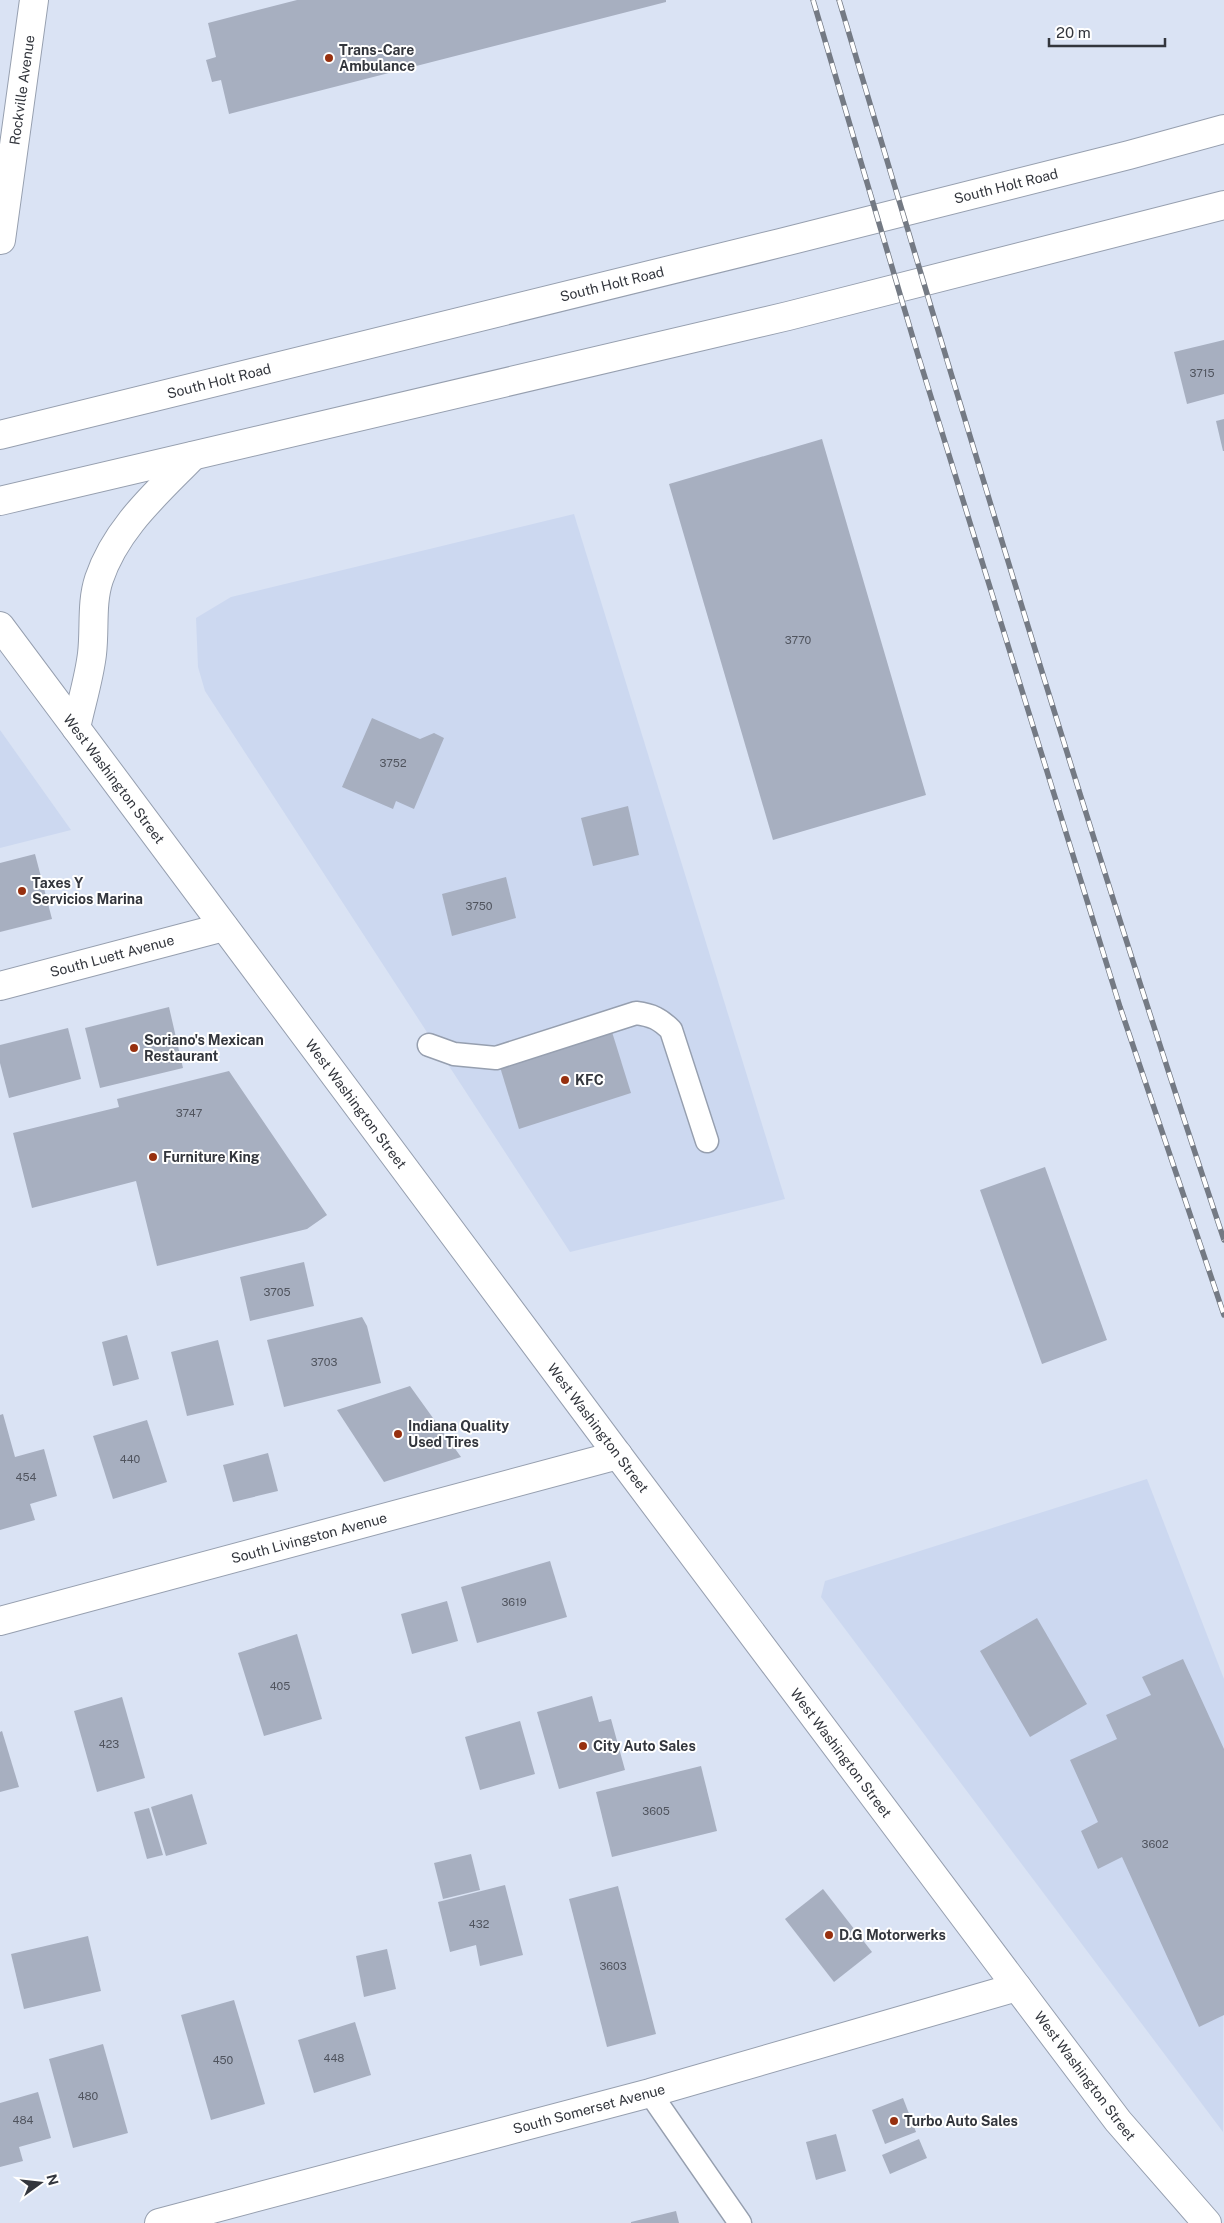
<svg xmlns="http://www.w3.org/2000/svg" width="1224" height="2223" viewBox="0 0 1224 2223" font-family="'Public Sans',sans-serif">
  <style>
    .built { fill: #ccd8f0 }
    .building { fill: #a7afc0 }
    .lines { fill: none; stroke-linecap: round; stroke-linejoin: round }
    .service-casing { stroke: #969faf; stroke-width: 25 }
    .minor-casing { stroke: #969faf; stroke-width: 30 }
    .primary-casing { stroke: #969faf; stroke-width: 30 }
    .service { stroke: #fff; stroke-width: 22 }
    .minor { stroke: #fff; stroke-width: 28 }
    .primary { stroke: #fff; stroke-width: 28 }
    .rail-casing { stroke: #747a84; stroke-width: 5.5 }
    .rail { stroke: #fff; stroke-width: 4; stroke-dasharray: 11; stroke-linecap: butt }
    .poi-dot { fill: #97300f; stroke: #fff; stroke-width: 2 }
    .labels { text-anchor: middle; stroke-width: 4; stroke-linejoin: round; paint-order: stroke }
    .number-label { font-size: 11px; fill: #50545e }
    .poi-label { font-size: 14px; font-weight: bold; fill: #33363d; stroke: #fff; text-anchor: start }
    .street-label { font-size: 14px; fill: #33363d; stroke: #fff }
  </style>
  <rect width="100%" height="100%" fill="#dae3f4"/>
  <g class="built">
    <polygon points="574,514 785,1199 570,1252 205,691 198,667 196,618 231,597"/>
    <polygon points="0,730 71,830 0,848"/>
    <polygon points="1147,1479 1224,1679 1223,2132 821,1597 825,1581"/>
  </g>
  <g class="building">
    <polygon points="297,0 666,0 666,2 229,114 221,80 212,82 206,60 216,57 208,23"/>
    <polygon points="1224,340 1224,394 1187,404 1174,352"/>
    <polygon points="1224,419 1224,451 1223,451 1216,421"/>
    <polygon points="822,439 926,795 773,840 669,484"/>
    <polygon points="372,718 420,739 434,733 444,738 414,809 396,801 393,809 342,787"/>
    <polygon points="628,806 639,855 593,866 581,818"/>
    <polygon points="35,854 52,919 0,932 0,863"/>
    <polygon points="506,877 516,918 452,936 442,894"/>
    <polygon points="169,1007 183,1068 100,1088 85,1028"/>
    <polygon points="68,1028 81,1079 9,1098 0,1063 0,1045"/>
    <polygon points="612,1032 631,1093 519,1129 500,1067"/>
    <polygon points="229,1071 327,1215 307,1229 157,1266 136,1181 32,1208 13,1133 119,1107 117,1099"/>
    <polygon points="1045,1167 1107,1340 1042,1364 980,1190"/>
    <polygon points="304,1262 314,1306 250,1321 240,1277"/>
    <polygon points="362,1317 367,1326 381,1383 284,1407 267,1340"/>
    <polygon points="127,1335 139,1379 113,1386 102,1342"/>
    <polygon points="218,1340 234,1405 187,1416 171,1352"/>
    <polygon points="410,1386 461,1457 384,1482 337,1410"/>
    <polygon points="3,1414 15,1457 44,1449 57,1496 30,1504 35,1520 0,1530 0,1415"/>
    <polygon points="147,1420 167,1482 113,1499 93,1436"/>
    <polygon points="268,1453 278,1491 233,1502 223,1465"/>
    <polygon points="550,1561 567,1617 477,1643 461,1587"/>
    <polygon points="447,1601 458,1641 412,1654 401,1614"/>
    <polygon points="1037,1618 1087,1704 1030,1737 980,1651"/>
    <polygon points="297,1634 322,1719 264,1736 238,1653"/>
    <polygon points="1183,1659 1224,1749 1224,2015 1199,2027 1122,1857 1098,1869 1081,1831 1098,1822 1070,1760 1117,1739 1106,1715 1151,1695 1142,1677"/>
    <polygon points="592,1696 599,1722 611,1719 625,1770 559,1789 537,1712"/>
    <polygon points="122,1697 145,1778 97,1792 74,1711"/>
    <polygon points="520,1721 535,1774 480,1790 465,1737"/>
    <polygon points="2,1731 19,1787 0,1792 0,1732"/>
    <polygon points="701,1766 717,1831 612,1857 596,1792"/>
    <polygon points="192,1794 207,1844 166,1856 151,1807"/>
    <polygon points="149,1808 163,1855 147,1859 134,1812"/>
    <polygon points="471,1854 480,1890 443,1899 434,1863"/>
    <polygon points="505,1885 523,1955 480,1966 476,1945 450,1952 438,1902"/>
    <polygon points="618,1886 656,2034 607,2047 569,1899"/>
    <polygon points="823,1889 872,1952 834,1982 785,1919"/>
    <polygon points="88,1936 101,1991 24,2009 11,1954"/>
    <polygon points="387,1949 396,1989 364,1997 356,1956"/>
    <polygon points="234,2000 265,2104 211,2120 181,2015"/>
    <polygon points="355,2022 371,2075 314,2093 298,2040"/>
    <polygon points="103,2044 128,2133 73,2148 49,2059"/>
    <polygon points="38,2092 51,2138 19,2147 23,2161 0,2167 0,2103"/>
    <polygon points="903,2098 916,2132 885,2144 872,2110"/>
    <polygon points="836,2134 846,2171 816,2180 806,2142"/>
    <polygon points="919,2139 927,2158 890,2174 882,2155"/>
    <polygon points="676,2211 679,2223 631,2223 631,2222"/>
  </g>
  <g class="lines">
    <g class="service-casing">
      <g id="service">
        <path d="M 429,1045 L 454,1054 L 496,1058 L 636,1013 C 652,1015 660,1019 671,1030 L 707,1141"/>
        <polyline points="650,2093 740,2223"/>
      </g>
    </g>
    <g class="minor-casing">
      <g id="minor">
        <polyline points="1,240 34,0"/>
        <polyline points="0,986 224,927"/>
        <polyline points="0,1621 618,1455"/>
        <polyline points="159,2223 650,2093 1017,1987"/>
      </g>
    </g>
    <g class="primary-casing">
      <g id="primary">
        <polyline points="0,435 780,243 1129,155 1224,129"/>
        <polyline points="0,501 788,316 1224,205"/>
        <polyline points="0,626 618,1455 1017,1987 1118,2121 1207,2223"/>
        <path d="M 76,728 C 81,704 89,679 92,654 C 95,629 91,603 99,579 C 116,528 157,493 193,456"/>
      </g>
    </g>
    <use href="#service" class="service"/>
    <use href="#minor" class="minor"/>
    <use href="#primary" class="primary"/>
    <g class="rail-casing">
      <g id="rail">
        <polyline points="813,0 918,355 1120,1007 1224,1315"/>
        <path d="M 839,0 C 963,415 1087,830 1224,1240"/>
      </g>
    </g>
    <use href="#rail" class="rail"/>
  </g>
  <g class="poi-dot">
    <circle cx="329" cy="58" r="5"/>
    <circle cx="22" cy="891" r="5"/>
    <circle cx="134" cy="1048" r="5"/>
    <circle cx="565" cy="1080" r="5"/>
    <circle cx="153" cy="1157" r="5"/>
    <circle cx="398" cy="1434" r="5"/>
    <circle cx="583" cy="1746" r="5"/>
    <circle cx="829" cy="1935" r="5"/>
    <circle cx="894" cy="2121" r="5"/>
  </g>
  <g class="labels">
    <g class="number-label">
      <text x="1202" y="377">3715</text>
      <text x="798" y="644">3770</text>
      <text x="393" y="767">3752</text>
      <text x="479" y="910">3750</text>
      <text x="189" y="1117">3747</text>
      <text x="277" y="1296">3705</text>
      <text x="324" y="1366">3703</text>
      <text x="130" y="1463">440</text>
      <text x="26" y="1481">454</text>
      <text x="514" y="1606">3619</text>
      <text x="280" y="1690">405</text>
      <text x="109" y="1748">423</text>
      <text x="656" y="1815">3605</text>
      <text x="1155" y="1848">3602</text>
      <text x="479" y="1928">432</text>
      <text x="613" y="1970">3603</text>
      <text x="334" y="2062">448</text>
      <text x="223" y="2064">450</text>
      <text x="88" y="2100">480</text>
      <text x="23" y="2124">484</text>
    </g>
    <g class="poi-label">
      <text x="339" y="55">Trans-Care<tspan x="339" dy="16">Ambulance</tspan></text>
      <text x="32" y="888">Taxes Y<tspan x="32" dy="16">Servicios Marina</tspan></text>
      <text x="144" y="1045">Soriano's Mexican<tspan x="144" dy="16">Restaurant</tspan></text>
      <text x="575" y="1085">KFC</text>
      <text x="163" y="1162">Furniture King</text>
      <text x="408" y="1431">Indiana Quality<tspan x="408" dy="16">Used Tires</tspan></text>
      <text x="593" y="1751">City Auto Sales</text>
      <text x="839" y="1940">D.G Motorwerks</text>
      <text x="904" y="2126">Turbo Auto Sales</text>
    </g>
    <g class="street-label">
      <text transform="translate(22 90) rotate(-82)" y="5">Rockville Avenue</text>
      <text transform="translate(1006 186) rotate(-14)" y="5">South Holt Road</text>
      <text transform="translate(612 284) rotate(-14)" y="5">South Holt Road</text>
      <text transform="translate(219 381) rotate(-14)" y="5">South Holt Road</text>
      <text transform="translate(114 779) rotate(53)" y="5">West Washington Street</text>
      <text transform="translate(112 956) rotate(-15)" y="5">South Luett Avenue</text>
      <text transform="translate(356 1104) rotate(53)" y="5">West Washington Street</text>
      <text transform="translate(598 1428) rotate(53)" y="5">West Washington Street</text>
      <text transform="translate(309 1538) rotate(-15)" y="5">South Livingston Avenue</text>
      <text transform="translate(841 1753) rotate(53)" y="5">West Washington Street</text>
      <text transform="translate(1085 2076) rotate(53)" y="5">West Washington Street</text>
      <text transform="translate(589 2109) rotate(-15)" y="5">South Somerset Avenue</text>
    </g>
  </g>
  <g transform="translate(40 2183) rotate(75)" stroke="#ffffff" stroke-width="4" paint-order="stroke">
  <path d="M0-4L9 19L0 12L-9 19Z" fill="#33363d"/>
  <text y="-8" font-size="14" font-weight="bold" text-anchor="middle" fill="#33363d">N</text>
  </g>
  <path d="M1049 38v8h116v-8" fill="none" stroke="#33363d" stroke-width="2.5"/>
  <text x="1056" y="38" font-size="15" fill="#33363d" stroke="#ffffff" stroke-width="4" paint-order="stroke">20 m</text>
</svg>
